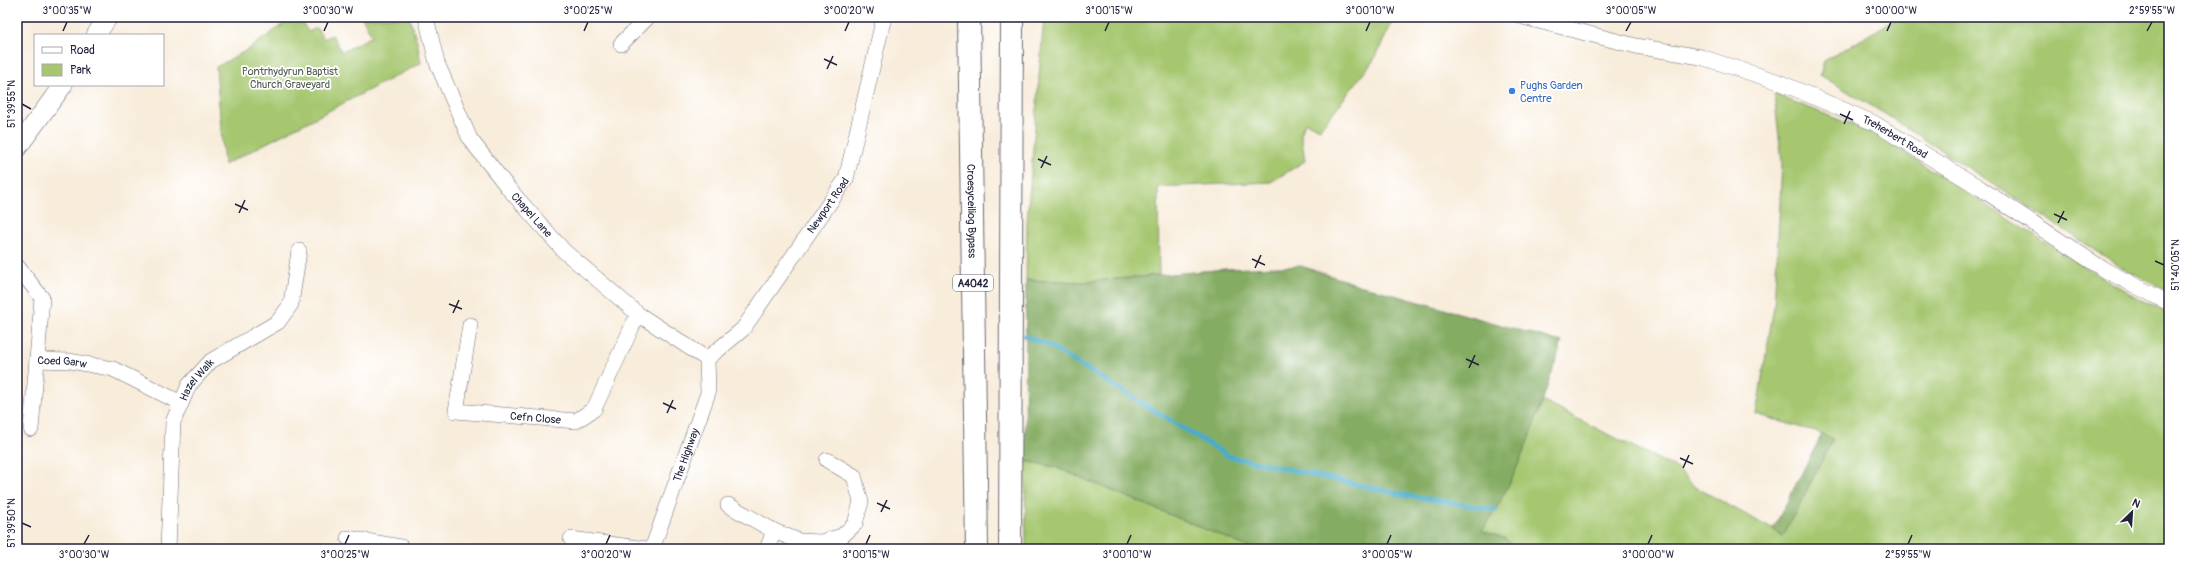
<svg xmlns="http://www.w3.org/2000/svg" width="2186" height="566" viewBox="0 0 2186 566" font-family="Pangolin,sans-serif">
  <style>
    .green { fill: #a6c76f; stroke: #647455 }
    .forest { fill: #84ac62; stroke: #53674e }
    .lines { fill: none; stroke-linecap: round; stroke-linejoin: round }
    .stream { stroke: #49acc9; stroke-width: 5 }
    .minor-casing { stroke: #6d6973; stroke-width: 16 }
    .tertiary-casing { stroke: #6d6973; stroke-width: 20 }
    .trunk-casing { stroke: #6d6973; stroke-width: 24 }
    .minor { stroke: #fff; stroke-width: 15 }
    .tertiary { stroke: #fff; stroke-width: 19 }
    .trunk { stroke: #fff; stroke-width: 22 }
    .ticks { fill: none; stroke: #22223b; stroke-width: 1.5 }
    .shop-dot { fill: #3f7fe0; stroke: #fff; stroke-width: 1.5 }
    .labels { text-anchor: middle; stroke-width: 3.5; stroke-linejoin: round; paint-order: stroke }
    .shield { fill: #fff; stroke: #646476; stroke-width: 1 }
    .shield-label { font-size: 10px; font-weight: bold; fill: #22223b }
    .park-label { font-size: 11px; fill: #505c4d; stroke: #fff }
    .shop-label { font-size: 11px; fill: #366cbe; stroke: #fff; text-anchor: start }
    .street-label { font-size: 11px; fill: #22223b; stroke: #fff }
    .neatline { fill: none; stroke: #22223b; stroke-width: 1.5 }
    .ticks-label { font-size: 10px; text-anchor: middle; fill: #22223b }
  </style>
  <rect width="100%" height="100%" fill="#fff"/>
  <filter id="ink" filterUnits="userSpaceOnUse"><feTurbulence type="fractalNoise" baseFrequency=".025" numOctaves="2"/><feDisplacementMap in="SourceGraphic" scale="8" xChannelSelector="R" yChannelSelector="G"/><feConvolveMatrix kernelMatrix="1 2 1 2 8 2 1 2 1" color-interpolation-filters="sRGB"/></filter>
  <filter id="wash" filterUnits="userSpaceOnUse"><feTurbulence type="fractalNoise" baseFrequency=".012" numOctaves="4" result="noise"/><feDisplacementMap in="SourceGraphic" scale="16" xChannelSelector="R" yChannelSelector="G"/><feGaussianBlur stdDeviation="0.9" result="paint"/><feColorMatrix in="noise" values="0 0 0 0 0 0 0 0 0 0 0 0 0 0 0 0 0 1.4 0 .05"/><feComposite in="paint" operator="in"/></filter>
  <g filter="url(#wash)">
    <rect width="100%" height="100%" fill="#f8ecda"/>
    <g class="green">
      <polygon points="293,17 299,17 308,32 317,28 323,39 332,35 342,52 372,36 362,17 409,17 417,41 421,63 224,165 216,67 249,49"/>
      <polygon points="1044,17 1395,17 1374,60 1320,129 1305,122 1301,134 1305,161 1271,182 1158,187 1159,275 1085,282 1026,280 1027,221"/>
      <polygon points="1899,17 2169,17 2169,291 2132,274 1885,114 1820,75 1824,61"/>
      <path d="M 1774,94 L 1875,134 L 2075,261 L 2141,300 L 2169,312 L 2169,549 L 1514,549 L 1506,539 L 1482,531 C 1509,491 1526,446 1542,401 L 1678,469 L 1692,485 L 1783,535 L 1833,439 L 1822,434 L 1756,414 L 1774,306 L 1780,202 L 1782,162 Z"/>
      <polygon points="1025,461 1055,467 1253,549 1026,549"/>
    </g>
    <g class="forest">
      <path d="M 1301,266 L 1359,285 L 1562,342 C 1540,407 1521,474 1482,531 L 1506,539 L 1514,549 L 1253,549 L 1055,467 L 1025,461 L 1026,280 L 1085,282 L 1225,269 Z"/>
      <polygon points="1822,434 1833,439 1783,536 1773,529"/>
    </g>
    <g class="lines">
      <polyline class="stream" points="1025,336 1048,345 1077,363 1228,456 1404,495 1496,510"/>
    </g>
  </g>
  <g filter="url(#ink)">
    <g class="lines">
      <g class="minor-casing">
        <g id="minor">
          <path id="s1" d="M 426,17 L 437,63 L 470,139 L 509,189 L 564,251 L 638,314 L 707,359"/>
          <path id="s2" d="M 1523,17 L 1636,46 L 1701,57 L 1779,82 L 1874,123 L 1980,188 L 2103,269 L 2169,303"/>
          <polyline points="621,44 648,17"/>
          <path id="s3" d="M 17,266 L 42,298 L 37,360 L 70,361 L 113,369 L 181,403"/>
          <path id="s4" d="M 470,325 L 456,411 L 576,421 L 594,409 L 638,314"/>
          <path id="s5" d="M 707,359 L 743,329 L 846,179 L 884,17"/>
          <polyline points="31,429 37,360"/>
          <polyline points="728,505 774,531 799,541 821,542 842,536 855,524 861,502 854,476 827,460"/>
          <polyline points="348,538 401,547 401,549"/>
          <polyline points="571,539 646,549"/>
          <path id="s6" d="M 168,549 L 173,422 L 189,385 L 211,361 L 278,322 L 291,304 L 299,251"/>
          <path id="s7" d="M 652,549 L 708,393 L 707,359"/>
          <polyline points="767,549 774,531"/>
        </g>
      </g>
      <g class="tertiary-casing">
        <g id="tertiary">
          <polyline points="96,35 108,17"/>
          <polyline points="17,148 63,85"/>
        </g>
      </g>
      <g class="trunk-casing">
        <g id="trunk">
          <path id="s8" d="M 969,17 L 977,549"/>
          <polyline points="1010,549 1012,17"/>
        </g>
      </g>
      <use href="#minor" class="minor"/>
      <use href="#tertiary" class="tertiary"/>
      <use href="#trunk" class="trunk"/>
    </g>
  </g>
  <path class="ticks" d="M 63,31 L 67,22M 324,31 L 328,22M 584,31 L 588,22M 845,31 L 849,22M 1105,31 L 1109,22M 1366,31 L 1370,22M 1626,31 L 1631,22M 1887,31 L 1891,22M 2147,31 L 2152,22M 824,59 L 837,65M 827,69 L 833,56M 22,104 L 31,109M 1840,114 L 1853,120M 1844,124 L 1850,111M 1038,159 L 1051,165M 1041,168 L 1047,156M 235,204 L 248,210M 239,213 L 245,200M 2054,214 L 2067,220M 2058,223 L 2064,211M 1252,259 L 1265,265M 2155,261 L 2164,265M 1255,268 L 1261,255M 449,304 L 462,309M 453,313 L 459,300M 1466,359 L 1479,365M 1469,368 L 1475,355M 663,403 L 676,409M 667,413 L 673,400M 1680,458 L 1693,464M 1683,468 L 1689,455M 877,503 L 890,509M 881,512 L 887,500M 22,523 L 31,527M 84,544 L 89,535M 345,544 L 349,535M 606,544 L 610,535M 866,544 L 870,535M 1127,544 L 1131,535M 1387,544 L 1391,535M 1648,544 L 1652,535M 1908,544 L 1912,535"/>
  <circle class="shop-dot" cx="1512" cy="91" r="4"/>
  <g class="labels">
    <rect class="shield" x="953" y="275" width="40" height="16" rx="3"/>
    <g class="shield-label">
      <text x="973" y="287">A4042</text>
    </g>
    <g class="park-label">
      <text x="290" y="75">Pontrhydyrun Baptist<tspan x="290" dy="13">Church Graveyard</tspan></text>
    </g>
    <g class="shop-label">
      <text x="1520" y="89">Pughs Garden<tspan x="1520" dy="13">Centre</tspan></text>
    </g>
    <g class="street-label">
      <text dy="4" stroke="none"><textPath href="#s2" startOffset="393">Treherbert Road</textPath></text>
      <text dy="4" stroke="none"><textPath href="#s5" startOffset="197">Newport Road</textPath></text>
      <text dy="4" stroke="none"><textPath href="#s8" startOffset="194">Croesyceiliog Bypass</textPath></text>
      <text dy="4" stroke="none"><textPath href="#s1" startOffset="228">Chapel Lane</textPath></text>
      <text dy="4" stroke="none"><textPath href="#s3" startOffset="128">Coed Garw</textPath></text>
      <text dy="4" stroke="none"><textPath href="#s6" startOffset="176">Hazel Walk</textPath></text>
      <text dy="4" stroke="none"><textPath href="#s4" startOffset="167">Cefn Close</textPath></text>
      <text dy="4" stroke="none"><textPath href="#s7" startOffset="100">The Highway</textPath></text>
    </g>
  </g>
  <rect width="2186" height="566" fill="none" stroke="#fff" stroke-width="44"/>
  <rect x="34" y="34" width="130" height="52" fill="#ffffff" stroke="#a7a7b1"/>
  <rect x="42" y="47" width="20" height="6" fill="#ffffff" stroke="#a7a7b1"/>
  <text x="70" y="54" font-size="12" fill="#22223b">Road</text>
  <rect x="42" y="64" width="20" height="12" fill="#a6c76f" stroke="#a7a7b1"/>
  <text x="70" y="74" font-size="12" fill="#22223b">Park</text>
  <g transform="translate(2132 512) rotate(25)" stroke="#ffffff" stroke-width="3" paint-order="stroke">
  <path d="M0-3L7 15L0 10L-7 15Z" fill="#22223b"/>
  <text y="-6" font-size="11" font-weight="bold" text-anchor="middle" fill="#22223b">N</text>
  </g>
  <rect x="22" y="22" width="2142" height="522" class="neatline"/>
  <g class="ticks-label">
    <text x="67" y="14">3°00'35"W</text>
    <text x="328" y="14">3°00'30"W</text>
    <text x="588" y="14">3°00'25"W</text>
    <text x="849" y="14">3°00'20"W</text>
    <text x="1109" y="14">3°00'15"W</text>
    <text x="1370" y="14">3°00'10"W</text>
    <text x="1631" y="14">3°00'05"W</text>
    <text x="1891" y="14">3°00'00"W</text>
    <text x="2152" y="14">2°59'55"W</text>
    <text transform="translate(11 104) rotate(-90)" y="4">51°39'55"N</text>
    <text transform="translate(2175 265) rotate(-90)" y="4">51°40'05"N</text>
    <text transform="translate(11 523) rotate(-90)" y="4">51°39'50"N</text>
    <text x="84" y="558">3°00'30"W</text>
    <text x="345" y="558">3°00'25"W</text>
    <text x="606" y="558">3°00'20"W</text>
    <text x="866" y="558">3°00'15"W</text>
    <text x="1127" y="558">3°00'10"W</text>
    <text x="1387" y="558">3°00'05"W</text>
    <text x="1648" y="558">3°00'00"W</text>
    <text x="1908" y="558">2°59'55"W</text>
  </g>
</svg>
